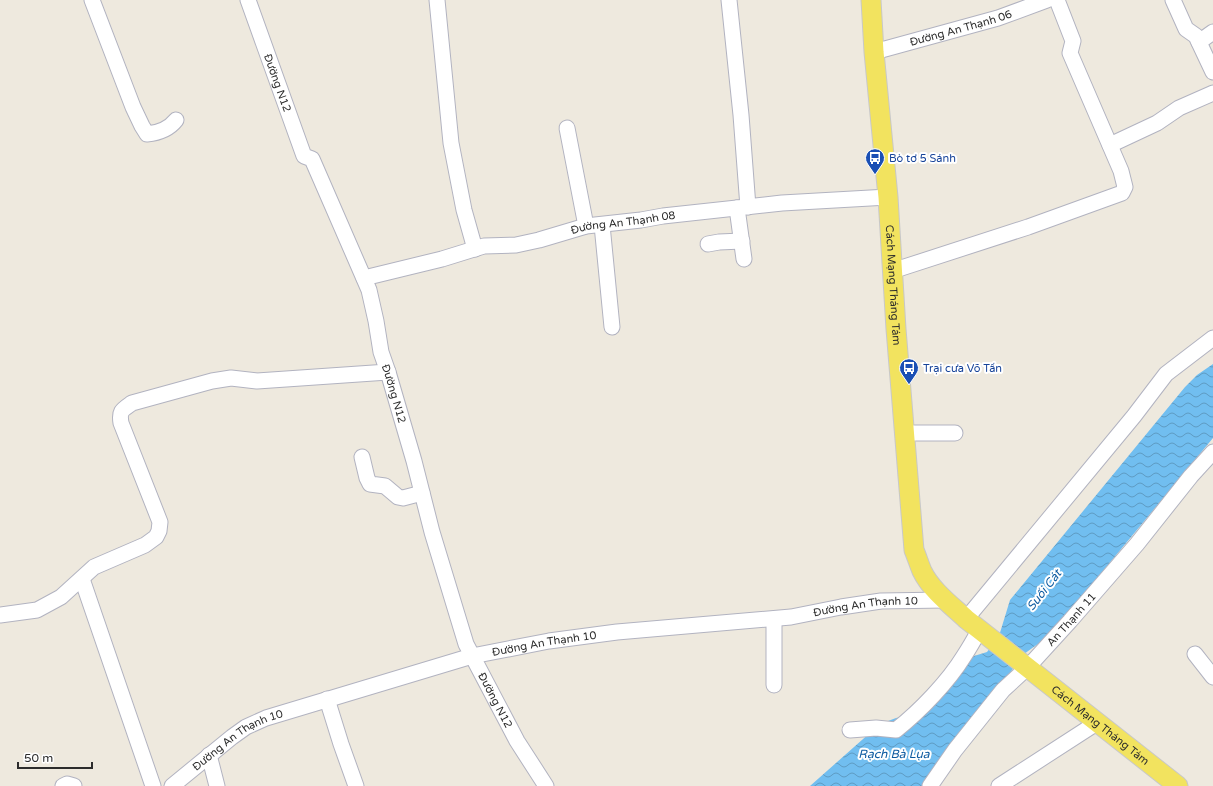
<svg xmlns="http://www.w3.org/2000/svg" width="1213" height="786" viewBox="0 0 1213 786" font-family="'Varela Round',sans-serif">
  <style>
    .water { fill: url(#water-waves) }
    .lines { fill: none; stroke-linecap: round; stroke-linejoin: round }
    .minor-casing { stroke: #b2b3c0; stroke-width: 17 }
    .major-casing { stroke: #c8c8c8; stroke-width: 21 }
    .minor { stroke: #fff; stroke-width: 15 }
    .major { stroke: #f2e35f; stroke-width: 19 }
    .labels { text-anchor: middle; stroke-width: 4; stroke-linejoin: round; paint-order: stroke }
    .street-label { font-size: 11px; fill: #2c2c2c; stroke: #fff }
    .transit-label { font-size: 11px; fill: #164399; stroke: #fff; text-anchor: start }
    .water-label { font-size: 12px; font-style: italic; fill: #0c5aa0; stroke: #fff }
  </style>
  <defs>
    <pattern id="water-waves" width="16" height="10" patternUnits="userSpaceOnUse"><rect width="16" height="10" fill="#71bef0"/><path d="M0 5q4-4 8 0t8 0" fill="none" stroke="#5d9bc3"/></pattern>
  </defs>
  <rect width="100%" height="100%" fill="#eee9de"/>
  <polygon class="water" points="1213,364 1213,438 1064,618 1042,641 1024,654 926,786 810,786 880,724 896,718 906,716 929,688 951,668 974,656 987,652 999,636 1010,600 1185,387 1197,375"/>
  <g class="lines">
    <g class="minor-casing">
      <g id="minor">
        <path d="M 92,0 L 133,107 L 142,126 L 147,134 C 158,133 169,129 176,120"/>
        <path id="s1" d="M 248,0 L 304,156 L 312,159 L 369,290 L 376,321 L 381,352 L 388,372 L 414,461 L 432,532 L 466,644 L 517,741 L 546,786"/>
        <polyline points="437,0 451,143 464,210 475,249"/>
        <polyline points="729,0 741,115 748,207"/>
        <polyline points="1173,0 1186,29 1196,36 1213,72"/>
        <polyline points="1199,42 1213,32"/>
        <path id="s2" d="M 874,52 L 998,18 L 1047,0"/>
        <polyline points="567,128 586,226"/>
        <polyline points="1110,145 1157,123 1179,108 1213,93"/>
        <polyline points="737,208 744,259"/>
        <polyline points="602,225 612,327"/>
        <polyline points="708,244 719,242 742,241"/>
        <polyline points="892,271 1028,227 1122,193 1125,187 1121,171 1070,53 1073,41 1057,0"/>
        <path id="s3" d="M 364,278 L 442,259 L 484,246 L 516,245 L 539,240 L 586,226 L 641,220 L 663,216 L 782,203 L 888,197"/>
        <polyline points="905,433 955,433"/>
        <polyline points="362,457 367,478 370,484 385,486 398,497 403,498 422,493"/>
        <polyline points="82,579 153,786"/>
        <path d="M 0,615 L 37,610 L 61,597 L 94,567 L 145,545 L 156,537 L 159,531 L 160,522 L 121,423 C 119,411 122,410 132,403 L 212,381 L 231,378 L 257,381 L 388,372"/>
        <polyline points="774,619 774,685"/>
        <polyline points="966,619 1134,416 1166,374 1213,338"/>
        <polyline points="1195,654 1213,677"/>
        <polyline points="327,699 341,744 356,786"/>
        <path d="M 850,730 L 876,728 L 896,730 C 920,711 948,682 964,656 C 970,647 975,638 980,629"/>
        <polyline points="209,755 217,786"/>
        <polyline points="63,786 67,784 74,786"/>
        <path id="s4" d="M 172,786 L 232,737 L 246,727 L 266,718 L 472,656 L 549,641 L 617,632 L 791,617 L 841,607 L 881,601 L 945,600"/>
        <path id="s5" d="M 930,786 L 955,750 L 1003,690 L 1028,667 L 1070,621 L 1137,544 L 1191,476 L 1213,452"/>
        <polyline points="999,786 1098,722"/>
      </g>
    </g>
    <g class="major-casing">
      <g id="major">
        <path id="s6" d="M 871,0 L 874,52 L 888,197 L 896,329 L 914,550 C 917,557 919,564 922,571 C 931,590 951,605 966,619 L 1178,786"/>
      </g>
    </g>
    <use href="#minor" class="minor"/>
    <use href="#major" class="major"/>
  </g>
  <defs>
    <g id="bus-pin" transform="scale(1)"><path d="M0 17L-7.5 6A9.5 9.5 0 1 1 7.5 6Z" fill="#1a4fb4" stroke="#fff"/><path d="M-5-6H5V4H4V6H2V4H-2V6H-4V4H-5ZM-3.5-4V0h7V-4ZM-3.5 1.2v1.5H-2V1.2ZM2 1.2v1.5H3.5V1.2Z" fill="#fff"/></g>
  </defs>
  <g fill-rule="evenodd">
    <use href="#bus-pin" x="875" y="158"/>
    <use href="#bus-pin" x="909" y="368"/>
  </g>
  <g class="labels">
    <g class="street-label">
      <text dy="4" stroke="none"><textPath href="#s2" startOffset="90">Đường An Thạnh 06</textPath></text>
      <text dy="4" stroke="none"><textPath href="#s1" startOffset="88">Đường N12</textPath></text>
      <text dy="4" stroke="none"><textPath href="#s3" startOffset="266">Đường An Thạnh 08</textPath></text>
      <text dy="4" stroke="none"><textPath href="#s6" startOffset="286">Cách Mạng Tháng Tám</textPath></text>
      <text dy="4" stroke="none"><textPath href="#s1" startOffset="424">Đường N12</textPath></text>
      <text dy="4" stroke="none"><textPath href="#s4" startOffset="729">Đường An Thạnh 10</textPath></text>
      <text dy="4" stroke="none"><textPath href="#s5" startOffset="219">An Thạnh 11</textPath></text>
      <text dy="4" stroke="none"><textPath href="#s4" startOffset="405">Đường An Thạnh 10</textPath></text>
      <text dy="4" stroke="none"><textPath href="#s1" startOffset="748">Đường N12</textPath></text>
      <text dy="4" stroke="none"><textPath href="#s6" startOffset="811">Cách Mạng Tháng Tám</textPath></text>
      <text dy="4" stroke="none"><textPath href="#s4" startOffset="81">Đường An Thạnh 10</textPath></text>
    </g>
    <g class="transit-label">
      <text x="889" y="162">Bò tơ 5 Sánh</text>
      <text x="923" y="372">Trại cưa Võ Tấn</text>
    </g>
    <g class="water-label">
      <text transform="translate(1044 590) rotate(-52)" y="4">Suối Cát</text>
      <text x="894" y="758">Rạch Bà Lụa</text>
    </g>
  </g>
  <path d="M18 762v6h74v-6" fill="none" stroke="#2c2c2c" stroke-width="2"/>
  <text x="24" y="762" font-size="12" fill="#2c2c2c" stroke="#ffffff" stroke-width="3" paint-order="stroke">50 m</text>
</svg>
